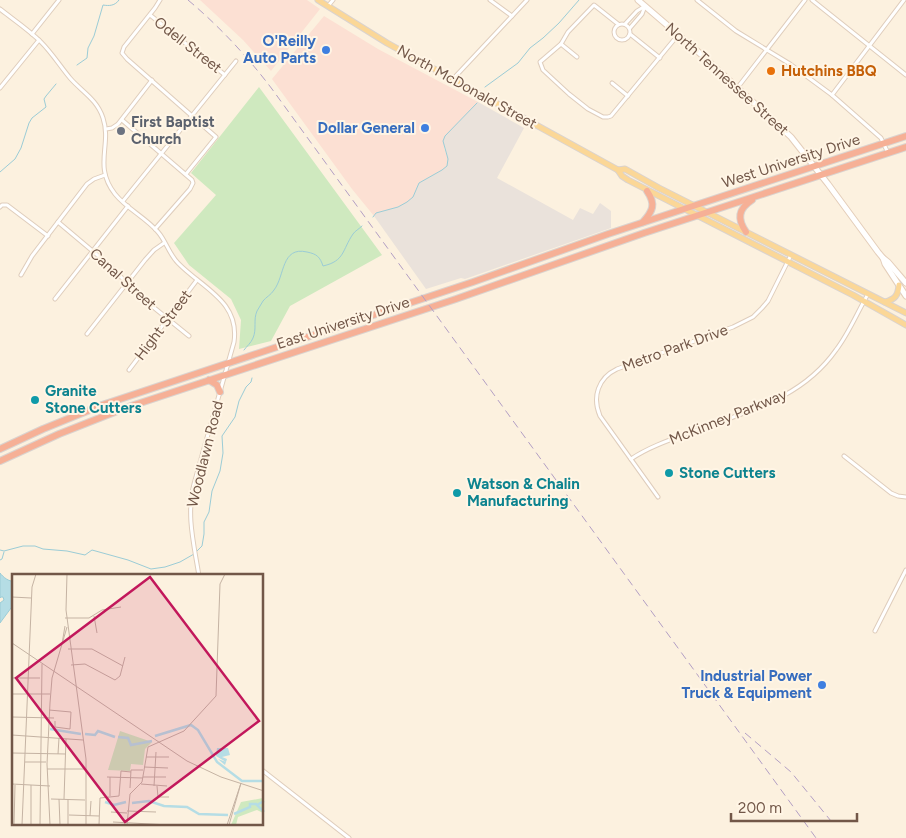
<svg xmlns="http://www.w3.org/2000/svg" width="906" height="838" viewBox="0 0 906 838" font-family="Figtree,sans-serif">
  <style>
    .commercial { fill: #fce0d3 }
    .industrial { fill: #eae2db }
    .green { fill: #cfe9bf }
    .water { fill: #b5dde5; stroke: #9bccd6 }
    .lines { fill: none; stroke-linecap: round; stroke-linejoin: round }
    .stream { stroke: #9bccd6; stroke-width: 1 }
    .street-casing { stroke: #dfcdbc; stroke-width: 5 }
    .secondary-casing { stroke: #e4ceba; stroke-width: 7 }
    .primary-casing { stroke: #dad3cf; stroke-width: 7 }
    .highway-casing { stroke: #dad3cf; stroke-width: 8 }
    .street { stroke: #fff; stroke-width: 3 }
    .secondary { stroke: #fff; stroke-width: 5 }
    .primary { stroke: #fbd797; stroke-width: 5 }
    .highway { stroke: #f6b096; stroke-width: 6 }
    .rail { stroke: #b39fc4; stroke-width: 1; stroke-dasharray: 8 5; stroke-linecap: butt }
    .shop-dot { fill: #3f7fe0; stroke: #fff5e5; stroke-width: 2 }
    .food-dot { fill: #e8710a; stroke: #fff5e5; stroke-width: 2 }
    .worship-dot { fill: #6b7280; stroke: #fff5e5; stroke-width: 2 }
    .culture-dot { fill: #0f9aa8; stroke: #fff5e5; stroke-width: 2 }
    .labels { text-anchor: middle; stroke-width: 4; stroke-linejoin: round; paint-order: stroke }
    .shop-label { font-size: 15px; font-weight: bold; fill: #366cbe; stroke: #fff5e5; text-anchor: end }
    .street-label { font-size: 15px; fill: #725748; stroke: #fff5e5 }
    .food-label { font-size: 15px; font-weight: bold; fill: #c56008; stroke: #fff5e5; text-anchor: start }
    .worship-label { font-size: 15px; font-weight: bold; fill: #5b616d; stroke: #fff5e5; text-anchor: start }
    .culture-label { font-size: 15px; font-weight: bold; fill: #0d838f; stroke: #fff5e5; text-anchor: start }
    .inset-river { fill: none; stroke: #b5dde5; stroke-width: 2.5 }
    .inset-road { fill: none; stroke: #c5b3a3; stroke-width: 1 }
    .view { fill: #c2185b; fill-opacity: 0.15; stroke: #c2185b; stroke-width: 2.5 }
    .inset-edge { fill: none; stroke: #725748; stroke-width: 2.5 }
  </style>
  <rect width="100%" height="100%" fill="#fcf1df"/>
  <g class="commercial">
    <polygon points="200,0 307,0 320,9 271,71 243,40"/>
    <polygon points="324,16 378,49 478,102 445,136 444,148 448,159 447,166 442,170 419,183 413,197 407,202 398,207 376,213 374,216 352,189 272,79"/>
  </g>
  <polygon class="industrial" points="478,102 524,128 497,178 573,220 580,208 593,214 600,203 611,211 611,228 465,279 461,278 426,289 374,216 376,213 398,207 407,202 413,197 419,183 442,170 447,166 448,159 443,141 445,136"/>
  <polygon class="green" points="259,87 382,255 290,306 271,341 239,349 241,320 231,299 189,265 174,243 216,195 191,173"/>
  <path class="water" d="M 0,573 C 3,577 9,582 14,581 L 14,604 L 0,623 L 0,603 L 4,600 L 3,597 L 1,597 L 0,598 Z"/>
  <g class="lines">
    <g class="stream">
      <path d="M 77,65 L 87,58 L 88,48 L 94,36 L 103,5 C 109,6 115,6 119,0"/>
      <polyline points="485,87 518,63 530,48 543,38 559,23 579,0"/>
      <polyline points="0,172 15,159 21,148 29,123 32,118 46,107 44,99 46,96 56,84"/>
      <polyline points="373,217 376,213 398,207 407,202 413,197 419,183 442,170 447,166 448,159 443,141 445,136 477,103"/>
      <path d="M 244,350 C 247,346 251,343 253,338 C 257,329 253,320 257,311 C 259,308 261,304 263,301 C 266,297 271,295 274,290 C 285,276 281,246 307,252 C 317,254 320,257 323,266 C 345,261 342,250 353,234 C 355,231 359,229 362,226"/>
      <polyline points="0,550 4,551 23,546 35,546 43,549 67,551 85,555 92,550 128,560 151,569 165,567 180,562 194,554"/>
      <polyline points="197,551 202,546 204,534 204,522 209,512 212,491 220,471 223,453 222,436 235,417 239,401 246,387 251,382 252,378"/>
      <polyline points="0,560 2,559 4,552"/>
    </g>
    <g class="street-casing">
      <g id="street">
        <polyline points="160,0 155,8 124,47 122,53 127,59 216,137 186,174"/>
        <polyline points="490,0 512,16"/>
        <polyline points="697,0 736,31 790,64 832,95 881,138 888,153"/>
        <polyline points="812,0 906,75"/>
        <polyline points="328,6 333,0"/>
        <path d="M 0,9 C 14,20 29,30 41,42 C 52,53 60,66 70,78 C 81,91 97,99 103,118 C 112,145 93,166 115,194 C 127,209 145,217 158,232 C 166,241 169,254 178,263 C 202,288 240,301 234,342 L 194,484 C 186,515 194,544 199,576"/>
        <polyline points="150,15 225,75"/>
        <circle cx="622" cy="32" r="8"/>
        <polyline points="618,24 594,5 568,32 561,44 540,62 543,70 569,94 588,109 603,117 608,117 611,116 678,35"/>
        <polyline points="625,24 637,11 645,6"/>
        <polyline points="630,28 642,14 645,6"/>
        <polyline points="32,34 59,0"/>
        <polyline points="630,34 660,58"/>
        <polyline points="561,44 577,57"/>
        <polyline points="453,79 527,0"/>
        <polyline points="612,83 628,96"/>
        <polyline points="738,87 805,0"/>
        <polyline points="0,88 39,40"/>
        <polyline points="832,95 904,0"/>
        <polyline points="122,120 192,180 193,183 190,189 155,229"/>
        <polyline points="106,129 112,128 118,124 152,80"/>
        <polyline points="123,201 236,61"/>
        <polyline points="0,207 2,205 7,205 48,236"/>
        <polyline points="58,222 108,264 127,283 147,302 189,336"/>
        <polyline points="21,275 32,256 87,184 94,179 105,175"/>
        <polyline points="55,299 128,206"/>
        <polyline points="87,334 145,260 154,250 164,243"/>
        <polyline points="129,370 197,280"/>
        <polyline points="844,456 891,493 898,496 906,497"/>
        <path d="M 631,459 C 652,445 676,438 700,429 C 752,410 803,397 836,350 C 849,333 857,313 868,294"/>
        <path d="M 658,497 L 600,416 C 592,397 598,378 617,369 L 733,327 L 753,317 L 762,308 L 768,301 L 791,255"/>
        <polyline points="875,631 906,570"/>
        <polyline points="262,770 349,838"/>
      </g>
    </g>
    <g class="secondary-casing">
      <g id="secondary">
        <polyline points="638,0 703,56 791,137 828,184 878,252 883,258 885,264 906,296"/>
        <polyline points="883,258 888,262 906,283"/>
      </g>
    </g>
    <g class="primary-casing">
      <g id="primary">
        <polyline points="318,0 387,43 618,170 622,176 628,180 853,295 906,325"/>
        <polyline points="618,170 625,169 659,188 906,313"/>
        <path d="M 885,302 C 895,299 898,296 899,285"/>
      </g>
    </g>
    <g class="highway-casing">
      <g id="highway">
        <path d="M 643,222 C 653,211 656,204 647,191"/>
        <path d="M 746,232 C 737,219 738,209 752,200"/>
        <polyline points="209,380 217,385 220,392"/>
        <polyline points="0,449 43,429 102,405 473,282 608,234 906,136"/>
        <polyline points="0,461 59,434 125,408 456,299 644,233 906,147"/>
      </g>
    </g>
    <use href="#street" class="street"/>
    <use href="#secondary" class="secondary"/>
    <use href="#primary" class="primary"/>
    <use href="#highway" class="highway"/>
    <g class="rail">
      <path d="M 188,0 C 219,26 247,56 272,89 L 816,838"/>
      <polyline points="745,733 791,772 831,821"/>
    </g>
  </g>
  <g class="shop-dot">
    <circle cx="326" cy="50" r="5"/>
    <circle cx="425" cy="128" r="5"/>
    <circle cx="822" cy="685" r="5"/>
  </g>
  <circle class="food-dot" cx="771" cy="71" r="5"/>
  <circle class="worship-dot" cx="121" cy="131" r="5"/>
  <g class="culture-dot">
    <circle cx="35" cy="400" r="5"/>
    <circle cx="669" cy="473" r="5"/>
    <circle cx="457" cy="493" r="5"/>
  </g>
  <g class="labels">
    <g class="shop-label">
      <text x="316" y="46">O'Reilly<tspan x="316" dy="17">Auto Parts</tspan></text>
      <text x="415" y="133">Dollar General</text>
      <text x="812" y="681">Industrial Power<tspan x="812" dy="17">Truck &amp; Equipment</tspan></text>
    </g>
    <g class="street-label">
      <text transform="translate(188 45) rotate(38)" y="5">Odell Street</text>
      <text transform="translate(727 79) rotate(42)" y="5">North Tennessee Street</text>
      <text transform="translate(467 87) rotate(29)" y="5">North McDonald Street</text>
      <text transform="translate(791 161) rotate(-18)" y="5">West University Drive</text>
      <text transform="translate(123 279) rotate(42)" y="5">Canal Street</text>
      <text transform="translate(343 323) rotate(-18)" y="5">East University Drive</text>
      <text transform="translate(163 325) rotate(-53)" y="5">Hight Street</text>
      <text transform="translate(675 348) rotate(-20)" y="5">Metro Park Drive</text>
      <text transform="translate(728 417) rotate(-22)" y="5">McKinney Parkway</text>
      <text transform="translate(205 454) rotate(-76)" y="5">Woodlawn Road</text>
    </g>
    <g class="food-label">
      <text x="781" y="76">Hutchins BBQ</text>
    </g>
    <g class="worship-label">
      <text x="131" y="127">First Baptist<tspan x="131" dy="17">Church</tspan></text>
    </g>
    <g class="culture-label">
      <text x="45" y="396">Granite<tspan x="45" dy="17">Stone Cutters</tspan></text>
      <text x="679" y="478">Stone Cutters</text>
      <text x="467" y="489">Watson &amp; Chalin<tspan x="467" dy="17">Manufacturing</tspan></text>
    </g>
  </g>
  <g transform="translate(12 574)">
    <rect width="251" height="251" fill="#fcf1df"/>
    <path d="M 108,157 L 140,168 L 133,175 L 131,191 L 119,190 L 118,197 L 96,196 ZM 251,224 L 251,239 L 245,236 L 226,243 L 224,251 L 219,251 L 229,228 Z" fill="#cfe9bf"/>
    <path d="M 205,174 L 216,174 L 218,181 L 210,183 L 215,185 L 213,191 L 206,185 L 214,188 L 204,182 Z" fill="#b5dde5"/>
    <path class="inset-river" d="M 38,155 L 69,160M 73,160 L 83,161 L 86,157 L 103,163M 143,162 L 179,151 L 186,156 L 205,188 L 230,207 L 251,207M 106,163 L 116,164 L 119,171 L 140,167M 252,227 L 245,231 L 252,238M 93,228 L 102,231 L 114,228M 120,229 L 137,227 L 152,232 L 175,233 L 187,240 L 216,241M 222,240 L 238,233 L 238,230 L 245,230"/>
    <path class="inset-road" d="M 0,23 L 19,24M 54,36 L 74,185 L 74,251M 54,36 L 55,0M 82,42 L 85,59M 53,44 L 77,44 L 90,36 L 109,33M 0,69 L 175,187 L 209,203 L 252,217M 50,70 L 53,52M 56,75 L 80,75 L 111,92M 59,91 L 73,90 L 103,106 L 108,102 L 113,83M 0,104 L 28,104M 0,120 L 38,120M 37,136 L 59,138 L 58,155 L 43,153 L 43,147M 0,143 L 42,144M 0,161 L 71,166M 0,179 L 54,180M 46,180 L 47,164M 134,183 L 157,183M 13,188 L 34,188M 132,193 L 156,194M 35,195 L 74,195M 95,203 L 131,204M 131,203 L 154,203M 0,210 L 38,212M 129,210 L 155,212M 142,212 L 144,178M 145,212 L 146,223 L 157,223M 118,214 L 119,196 L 131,196M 98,222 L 98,203M 39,225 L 73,226M 47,225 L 48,251M 52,225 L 54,165M 56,225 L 56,251M 115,237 L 144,238M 99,238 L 115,239M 57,241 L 87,242M 78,242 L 79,227M 101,248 L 157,251M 2,251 L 3,211M 10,251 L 20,13 L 24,0M 19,251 L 19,211M 28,251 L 30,90M 38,251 L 35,190 L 38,129 L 40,104 L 55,53M 87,251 L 88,224 L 107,222 L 109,197 L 119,198M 115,251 L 118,220 L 130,208 L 136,173 L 172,157 L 204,122 L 208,10 L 213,0M 215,251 L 229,209 L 217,251"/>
    <path class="view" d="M 138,3 L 247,147 L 113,248 L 4,104 Z"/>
    <rect width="251" height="251" class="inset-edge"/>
  </g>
  <path d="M731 813v8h126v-8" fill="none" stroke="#725748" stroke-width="2.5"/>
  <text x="738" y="813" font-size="15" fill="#725748" stroke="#fff5e5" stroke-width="4" paint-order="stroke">200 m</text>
</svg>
